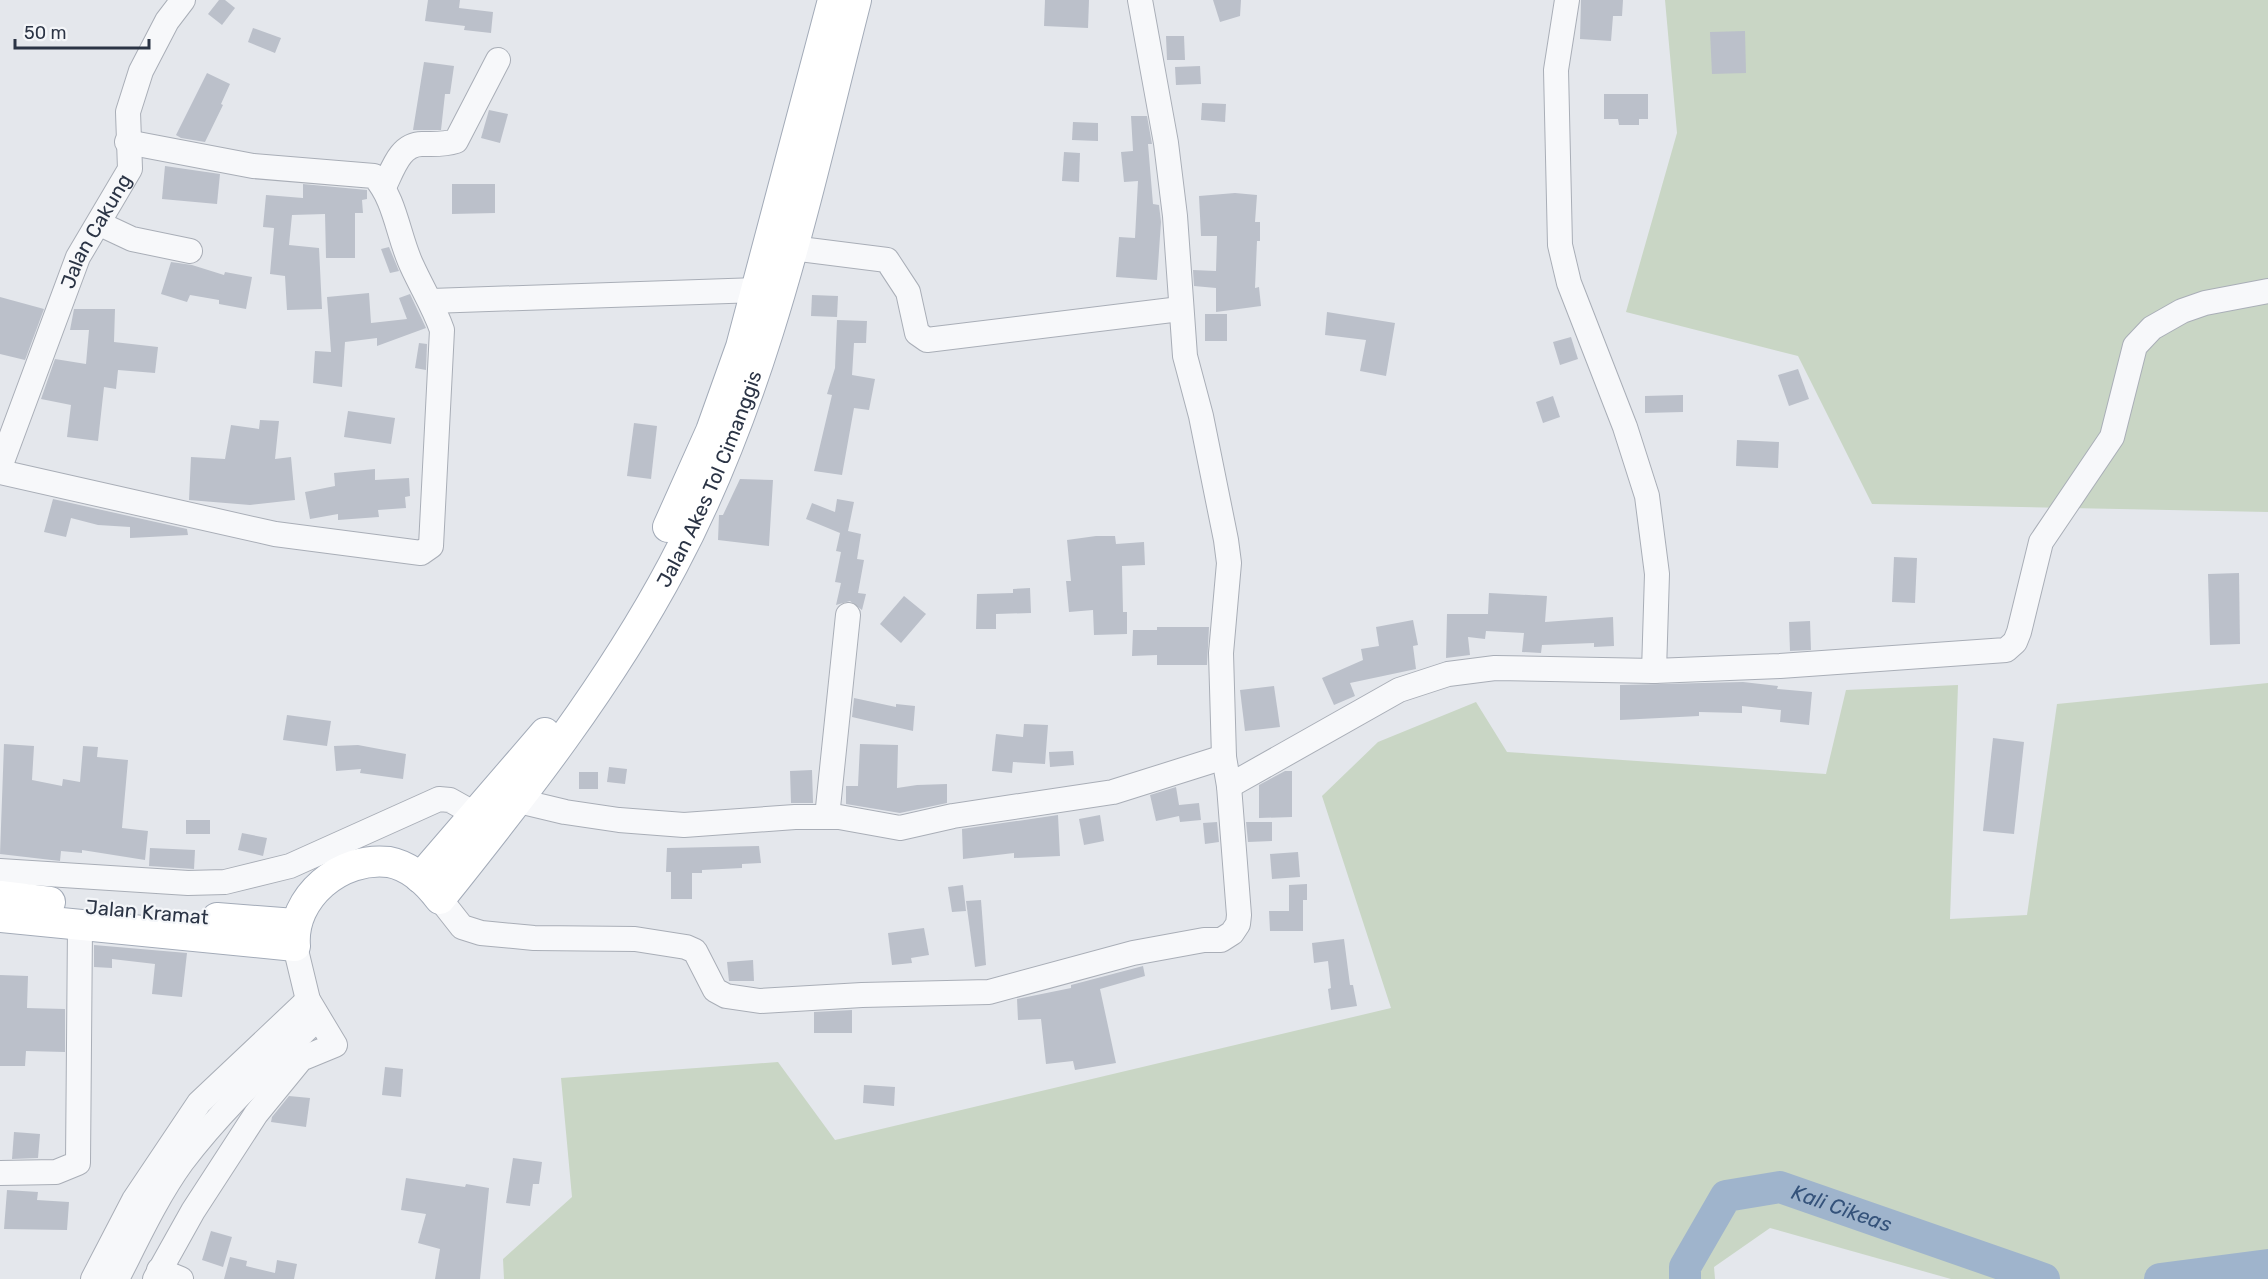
<svg xmlns="http://www.w3.org/2000/svg" width="2268" height="1279" viewBox="0 0 2268 1279" font-family="Rubik,sans-serif">
  <style>
    .green { fill: #c9d6c5 }
    .lines { fill: none; stroke-linecap: round; stroke-linejoin: round }
    .river { stroke: #9fb4cc; stroke-width: 32 }
    .building { fill: #bbc0ca }
    .minor-casing { stroke: #a9aeb7; stroke-width: 26 }
    .major-casing { stroke: #a3abb8; stroke-width: 32 }
    .minor { stroke: #f7f8fa; stroke-width: 24 }
    .major { stroke: #fff; stroke-width: 30 }
    .labels { text-anchor: middle; stroke-width: 4.5; stroke-linejoin: round; paint-order: stroke }
    .street-label { font-size: 20px; fill: #2b3445; stroke: #f4f6f9 }
    .water-label { font-size: 21px; font-style: italic; fill: #34527a; stroke: #f4f6f9 }
  </style>
  <rect width="100%" height="100%" fill="#e4e7ec"/>
  <g class="green">
    <polygon points="1665,0 2268,0 2268,512 1872,504 1798,356 1626,312 1677,133"/>
    <polygon points="2268,683 2268,1279 1951,1279 1770,1228 1714,1267 1715,1279 504,1279 503,1259 572,1197 561,1078 778,1062 835,1140 1391,1008 1322,796 1378,742 1476,702 1507,752 1826,774 1846,690 1958,685 1950,919 2027,915 2057,704"/>
  </g>
  <g class="lines">
    <g class="river">
      <path id="s1" d="M 1685,1279 L 1685,1267 L 1726,1196 L 1780,1187 L 2044,1279"/>
      <polyline points="2160,1279 2268,1265"/>
    </g>
  </g>
  <g class="building">
    <polygon points="219,0 225,0 235,8 222,25 208,14"/>
    <polygon points="428,0 460,0 459,8 493,12 491,33 464,30 465,26 425,21"/>
    <polygon points="1045,0 1089,0 1088,28 1044,26"/>
    <polygon points="1213,0 1241,0 1240,16 1220,22"/>
    <polygon points="1581,0 1623,0 1622,16 1613,16 1611,41 1580,39"/>
    <polygon points="253,28 281,38 275,53 248,42"/>
    <polygon points="1745,31 1746,73 1712,74 1710,32"/>
    <polygon points="1166,36 1184,36 1185,60 1167,60"/>
    <polygon points="424,62 454,66 450,94 445,94 441,130 413,130"/>
    <polygon points="1200,66 1201,84 1176,85 1175,67"/>
    <polygon points="207,73 230,84 221,104 223,105 205,142 181,138 176,135"/>
    <polygon points="1604,94 1648,94 1648,119 1639,119 1639,125 1619,125 1618,119 1604,119"/>
    <polygon points="1202,103 1226,104 1225,122 1201,120"/>
    <polygon points="489,110 508,114 500,143 481,138"/>
    <polygon points="1131,116 1147,116 1152,144 1148,144 1153,204 1159,205 1161,222 1157,280 1116,277 1119,237 1135,238 1138,181 1124,182 1121,152 1133,151"/>
    <polygon points="1073,122 1098,123 1098,141 1072,140"/>
    <polygon points="1064,152 1080,153 1079,182 1062,181"/>
    <polygon points="165,166 220,174 217,204 162,199"/>
    <polygon points="303,184 367,190 367,199 362,200 363,213 355,213 355,258 326,258 325,214 292,215 289,245 319,248 322,309 287,310 285,276 270,274 274,228 263,227 266,195 303,198"/>
    <polygon points="452,184 495,184 495,213 452,214"/>
    <polygon points="1235,193 1257,195 1255,222 1260,222 1260,241 1257,241 1255,288 1259,287 1261,306 1216,312 1216,288 1194,286 1193,270 1216,271 1217,236 1201,236 1199,196"/>
    <polygon points="389,247 399,271 390,273 381,249"/>
    <polygon points="171,262 192,265 224,275 225,272 252,277 246,309 219,304 219,300 190,295 187,302 161,294"/>
    <polygon points="369,293 371,323 407,319 399,298 410,294 426,328 377,346 377,338 345,342 342,387 313,383 315,351 331,352 327,297"/>
    <polygon points="812,295 838,296 837,317 811,316"/>
    <polygon points="0,297 44,309 25,360 0,354"/>
    <polygon points="74,309 115,309 114,342 158,347 155,373 118,370 116,389 104,387 98,441 67,437 71,405 41,399 55,359 86,364 89,330 70,330"/>
    <polygon points="1327,312 1395,323 1386,376 1360,371 1366,340 1325,335"/>
    <rect x="1205" y="314" width="22" height="27"/>
    <polygon points="837,320 867,321 866,343 854,343 852,375 875,379 869,410 854,408 842,475 814,471 832,395 827,394 835,368"/>
    <polygon points="1571,337 1578,359 1560,365 1553,342"/>
    <polygon points="419,343 427,344 426,370 415,368"/>
    <polygon points="1798,369 1809,399 1789,406 1778,375"/>
    <polygon points="1683,395 1683,412 1645,413 1645,396"/>
    <polygon points="1553,396 1560,417 1543,423 1536,402"/>
    <polygon points="348,411 395,418 391,444 344,437"/>
    <polygon points="260,420 279,421 275,459 291,457 295,500 250,505 189,500 191,457 225,459 231,425 259,429"/>
    <polygon points="634,423 657,426 651,479 627,476"/>
    <polygon points="1737,440 1779,442 1778,468 1736,466"/>
    <polygon points="375,469 375,480 409,478 410,496 405,497 406,508 378,510 379,517 338,520 338,514 310,519 305,492 335,486 334,473"/>
    <polygon points="740,479 773,480 769,546 718,540 719,515 723,515"/>
    <polygon points="53,499 187,529 188,535 130,538 130,527 98,525 71,518 66,537 44,532"/>
    <polygon points="837,499 854,502 848,531 861,534 857,559 864,560 858,593 866,594 862,610 850,601 836,605 841,583 835,582 841,552 836,551 840,533 806,519 812,503 835,512"/>
    <polygon points="1096,536 1115,536 1116,544 1144,542 1145,565 1122,566 1123,612 1127,612 1127,634 1094,635 1093,610 1069,612 1066,581 1071,581 1067,540"/>
    <polygon points="1894,557 1917,558 1915,603 1892,602"/>
    <polygon points="2239,573 2240,644 2210,645 2208,574"/>
    <polygon points="1030,588 1031,613 996,614 996,629 976,629 977,594 1013,593 1013,589"/>
    <polygon points="1489,593 1547,596 1545,622 1613,617 1614,646 1594,647 1594,643 1542,645 1541,653 1522,652 1524,633 1486,631 1485,639 1468,637 1470,655 1446,658 1447,614 1488,614"/>
    <polygon points="904,596 926,614 901,643 880,624"/>
    <polygon points="1413,620 1418,645 1413,646 1416,669 1350,683 1355,696 1334,705 1322,678 1363,660 1361,649 1379,646 1376,627"/>
    <polygon points="1810,621 1811,650 1790,651 1789,622"/>
    <polygon points="1157,627 1209,627 1207,665 1157,665 1157,655 1132,656 1133,630 1157,630"/>
    <polygon points="1743,682 1778,686 1777,689 1812,692 1809,725 1780,722 1781,710 1742,706 1742,713 1699,712 1699,716 1620,720 1620,685"/>
    <polygon points="1274,686 1280,727 1245,731 1240,690"/>
    <polygon points="854,698 896,707 896,704 915,706 913,731 852,717"/>
    <polygon points="287,715 331,721 327,746 283,740"/>
    <polygon points="1024,724 1048,725 1045,764 1013,762 1012,773 992,771 996,734 1023,737"/>
    <polygon points="1993,738 2024,742 2014,834 1983,831"/>
    <polygon points="4,744 34,746 32,780 62,786 63,779 80,782 83,746 98,747 97,757 128,760 122,828 148,831 145,860 82,850 82,853 61,851 60,861 0,854"/>
    <polygon points="860,744 898,745 897,788 917,785 947,784 947,803 900,813 846,804 846,786 858,786"/>
    <polygon points="358,745 406,754 403,779 360,773 361,769 336,771 334,746"/>
    <polygon points="1073,751 1074,765 1050,767 1049,752"/>
    <polygon points="609,767 627,769 625,784 607,782"/>
    <polygon points="812,770 813,803 791,803 790,771"/>
    <polygon points="1285,771 1292,771 1292,817 1259,818 1259,785"/>
    <rect x="579" y="772" width="19" height="17"/>
    <polygon points="1176,787 1179,805 1199,803 1201,820 1180,822 1179,816 1156,821 1150,795"/>
    <polygon points="1058,815 1060,856 1014,858 1014,853 963,859 962,829"/>
    <polygon points="1100,815 1104,841 1084,845 1079,819"/>
    <rect x="186" y="820" width="24" height="14"/>
    <polygon points="1217,822 1219,842 1205,844 1203,823"/>
    <polygon points="1246,822 1272,822 1272,841 1248,842"/>
    <polygon points="242,833 267,838 263,856 238,850"/>
    <polygon points="759,846 761,863 742,864 742,868 702,870 702,873 692,873 692,899 671,899 671,872 666,872 667,848"/>
    <polygon points="150,848 195,850 194,869 149,866"/>
    <polygon points="1298,852 1300,877 1272,879 1270,854"/>
    <polygon points="1307,884 1307,900 1303,900 1303,931 1270,931 1269,911 1289,911 1289,885"/>
    <polygon points="963,885 966,911 952,912 948,887"/>
    <polygon points="981,900 986,965 975,967 966,901"/>
    <polygon points="924,928 929,955 911,958 912,963 892,965 888,933"/>
    <polygon points="1344,939 1350,985 1353,985 1357,1006 1331,1010 1328,989 1331,988 1328,961 1314,963 1312,943"/>
    <polygon points="94,945 187,953 182,997 152,994 155,964 112,959 112,968 94,967"/>
    <polygon points="753,960 754,981 729,981 727,962"/>
    <polygon points="1143,966 1145,976 1100,989 1116,1063 1075,1070 1073,1061 1046,1064 1041,1019 1018,1020 1017,999 1071,988 1071,985"/>
    <polygon points="0,975 28,976 27,1008 65,1009 65,1052 26,1051 25,1066 0,1066"/>
    <polygon points="852,1010 852,1033 814,1033 814,1012"/>
    <polygon points="385,1067 403,1069 401,1097 382,1095"/>
    <polygon points="864,1085 895,1087 894,1106 863,1103"/>
    <polygon points="289,1096 310,1098 306,1127 271,1122 272,1117"/>
    <polygon points="14,1132 40,1134 38,1158 12,1159"/>
    <polygon points="513,1158 542,1162 539,1184 533,1184 530,1206 506,1203"/>
    <polygon points="406,1178 465,1187 466,1184 489,1188 480,1279 435,1279 440,1249 418,1243 426,1214 401,1210"/>
    <polygon points="7,1190 38,1192 37,1200 69,1202 67,1230 4,1229"/>
    <polygon points="211,1231 232,1237 223,1267 202,1260"/>
    <polygon points="230,1257 247,1261 246,1266 275,1273 277,1260 297,1264 294,1279 224,1279"/>
  </g>
  <g class="lines">
    <g class="minor-casing">
      <g id="minor">
        <polyline points="1567,0 1556,70 1560,245 1569,283 1625,427 1647,496 1657,574 1654,671"/>
        <path d="M 384,187 C 393,169 400,144 422,144 C 434,144 444,145 456,141 L 498,60"/>
        <polyline points="100,224 132,239 190,251"/>
        <polyline points="792,248 887,260 908,292 917,333 927,340 1180,309"/>
        <polyline points="431,301 758,290"/>
        <path id="s2" d="M 0,467 L 78,257 L 130,169 L 128,112 L 141,71 L 167,21 L 183,0"/>
        <path d="M 0,472 L 275,534 L 421,553 L 431,546 L 442,330 C 434,307 422,288 412,266 C 398,237 396,200 374,176 L 253,166 L 127,142"/>
        <polyline points="1229,786 1399,690 1448,674 1495,668 1654,671 1780,666 2006,650 2015,642 2019,632 2041,542 2112,437 2135,346 2152,328 2182,311 2205,303 2268,291"/>
        <polyline points="519,801 565,812 619,820 684,825 795,817 839,817 900,828 953,816 1113,792 1224,757"/>
        <polyline points="827,817 848,615"/>
        <polyline points="0,871 188,883 225,882 290,866 439,799 450,800 475,814"/>
        <polyline points="440,899 462,927 481,933 534,938 635,939 686,947 695,951 715,990 726,996 760,1001 862,995 989,992 1133,953 1204,940 1221,940 1232,933 1238,924 1239,915 1229,786 1224,757 1221,653 1229,563 1226,540 1201,416 1185,356 1175,216 1166,143 1140,0"/>
        <polyline points="0,1173 56,1172 78,1163 80,926"/>
        <polyline points="159,1270 181,1279"/>
        <polyline points="93,1279 134,1200 199,1103 308,1000"/>
        <path d="M 117,1279 C 137,1240 156,1198 182,1162 C 222,1109 271,1064 318,1018"/>
        <polyline points="155,1279 193,1211 256,1114 301,1059 335,1045 308,1000 295,946"/>
      </g>
    </g>
    <g class="major-casing">
      <g id="major">
        <polyline points="668,527 711,431 741,347 833,0"/>
        <polyline points="420,878 545,733"/>
        <polyline points="0,896 50,902"/>
        <path id="s3" d="M 0,917 L 295,946 C 291,897 341,856 389,862 C 410,866 428,883 440,899 C 524,794 610,684 673,565 C 767,389 807,191 856,0"/>
        <polyline points="217,918 295,924"/>
      </g>
    </g>
    <use href="#minor" class="minor"/>
    <use href="#major" class="major"/>
  </g>
  <g class="labels">
    <g class="street-label">
      <text dy="7" stroke="none"><textPath href="#s2" startOffset="255">Jalan Cakung</textPath></text>
      <text dy="7" stroke="none"><textPath href="#s3" startOffset="1005">Jalan Akes Tol Cimanggis</textPath></text>
      <text transform="translate(147 912) rotate(5)" y="7">Jalan Kramat</text>
    </g>
    <g class="water-label">
      <text dy="7" stroke="none"><textPath href="#s1" startOffset="214">Kali Cikeas</textPath></text>
    </g>
  </g>
  <path d="M15 39v9h134v-9" fill="none" stroke="#2b3445" stroke-width="3"/>
  <text x="24" y="39" font-size="18" fill="#2b3445" stroke="#f4f6f9" stroke-width="4.5" paint-order="stroke">50 m</text>
</svg>
